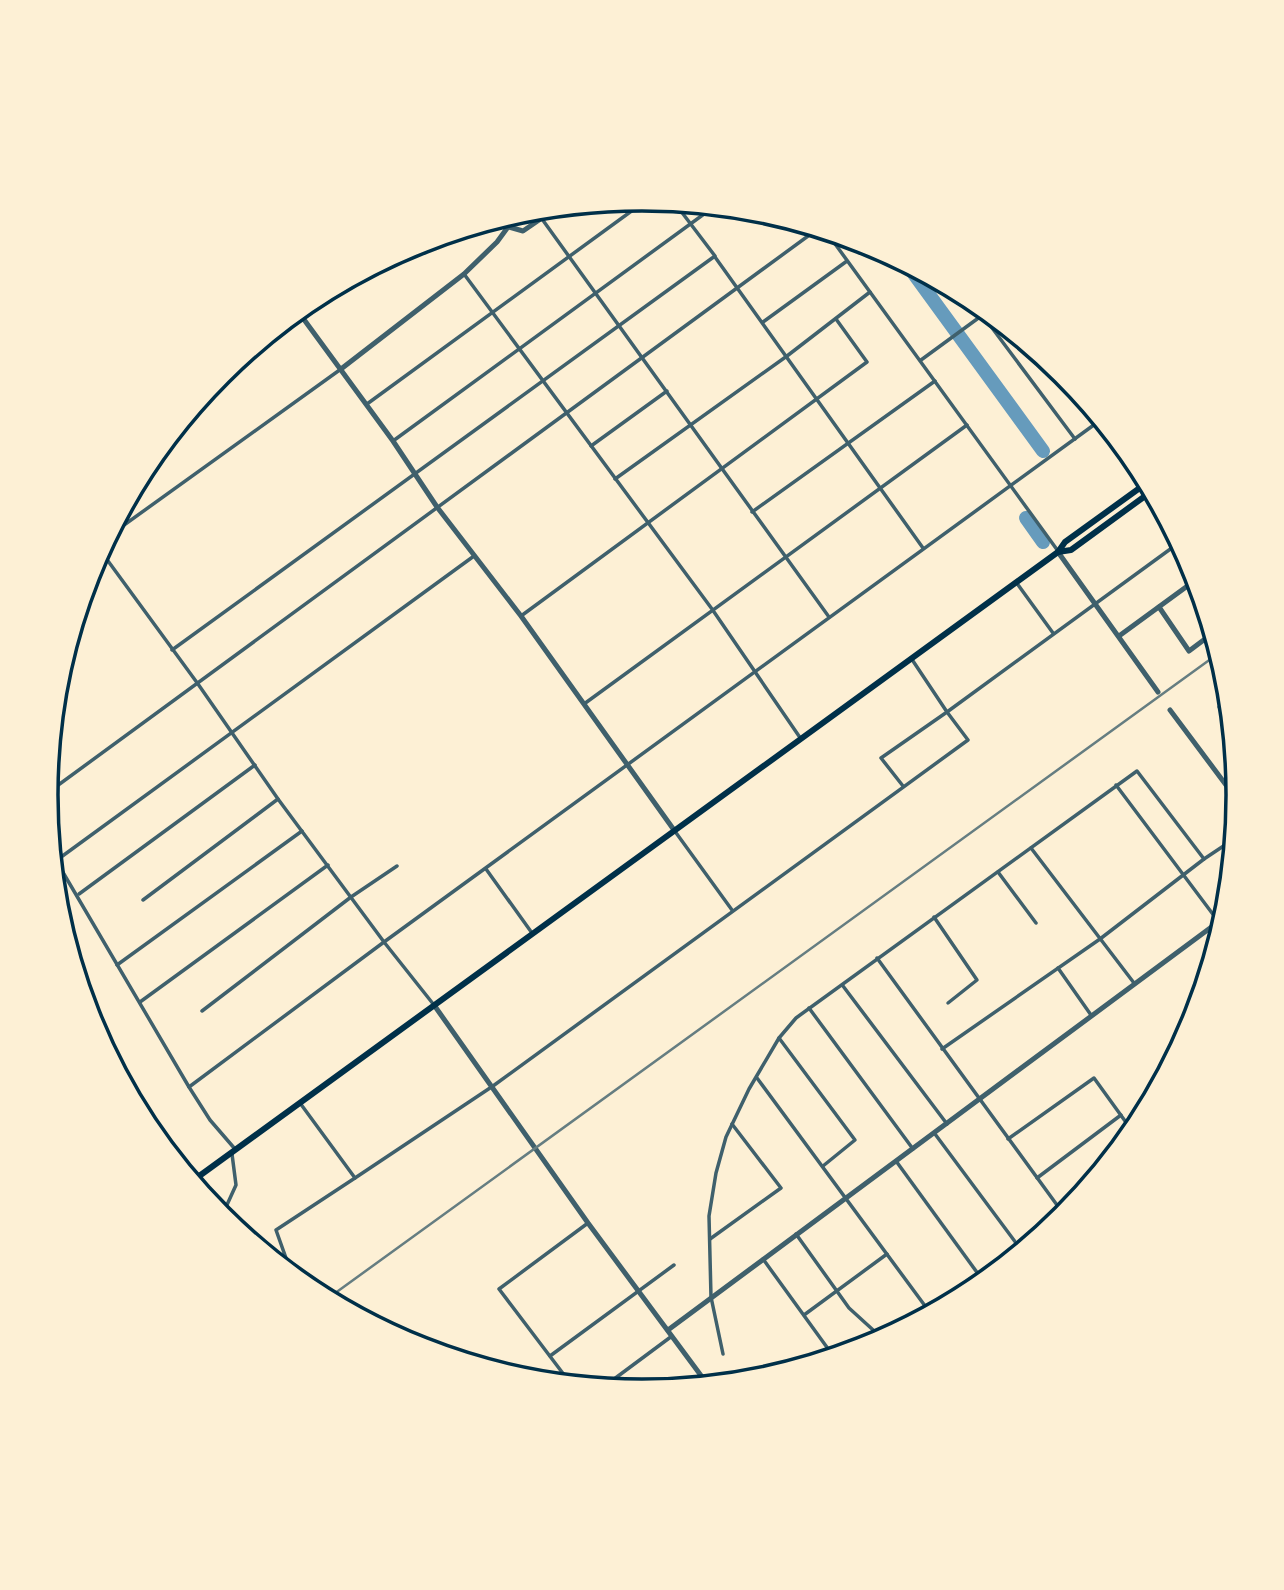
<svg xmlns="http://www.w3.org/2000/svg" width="1284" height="1590" viewBox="0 0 1284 1590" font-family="'Exo 2',sans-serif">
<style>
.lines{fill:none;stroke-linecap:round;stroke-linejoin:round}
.river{stroke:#669bbc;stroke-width:14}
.minor{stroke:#3f606c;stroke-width:3.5}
.tertiary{stroke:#3f606c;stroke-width:5}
.trunk{stroke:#003049;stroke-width:6}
.rail{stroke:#657d81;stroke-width:2.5}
.rim{fill:none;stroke:#003049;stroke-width:3.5}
</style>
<rect width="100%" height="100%" fill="#fdf0d5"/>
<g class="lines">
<g class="river">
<polyline points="906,263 1043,451"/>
<polyline points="1026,518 1043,542"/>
</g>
<g class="minor">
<polyline points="542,219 829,617"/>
<polyline points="825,230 1058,551"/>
<polyline points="715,257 923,548"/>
<polyline points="464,274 712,609 801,739"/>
<polyline points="969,297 1075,439"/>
<polyline points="763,322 847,261"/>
<polyline points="921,360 988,311"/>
<polyline points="367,404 648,199"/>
<polyline points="393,441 715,206"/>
<polyline points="591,446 667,391"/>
<polyline points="615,479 787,356 870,292"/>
<polyline points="752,512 935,381"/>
<polyline points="106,538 341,369"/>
<polyline points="100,550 198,684 278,799 384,942 434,1005"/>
<polyline points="1016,582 1053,633"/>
<polyline points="521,616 867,362 836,319"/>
<polyline points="172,650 715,256 674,202"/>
<polyline points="584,704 967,425"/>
<polyline points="1220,707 1231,723"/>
<polyline points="1116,785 1218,921"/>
<polyline points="903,786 881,758 947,712 911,658"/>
<polyline points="46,794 819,228"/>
<polyline points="674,830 732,910"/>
<polyline points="1031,848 1134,983"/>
<polyline points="51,852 189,1087 210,1120 235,1149"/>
<polyline points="57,860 474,556"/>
<polyline points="486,869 532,933"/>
<polyline points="998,872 1036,923"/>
<polyline points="79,894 255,765"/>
<polyline points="143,900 278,799"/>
<polyline points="934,917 977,980 948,1003"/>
<polyline points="877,958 1065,1216"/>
<polyline points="117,965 302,831"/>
<polyline points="1058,968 1091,1015"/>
<polyline points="843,986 947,1124"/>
<polyline points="140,1002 328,865"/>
<polyline points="809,1008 913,1149"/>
<polyline points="202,1011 351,897 397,866"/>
<polyline points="779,1038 855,1140 823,1166"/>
<polyline points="942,1049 1100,939 1204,859 1234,839"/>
<polyline points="757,1078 931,1314"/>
<polyline points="189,1087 384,942 1102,419"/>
<polyline points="300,1103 355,1178 493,1086 968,740 947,712 1180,542"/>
<polyline points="935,1134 1022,1251"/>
<polyline points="1008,1139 1094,1078 1133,1132"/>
<polyline points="896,1161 984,1282"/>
<polyline points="1037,1178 1121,1115"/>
<polyline points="221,1218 236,1185 232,1154"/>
<polyline points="796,1234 849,1308 883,1339"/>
<polyline points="710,1239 781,1188 732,1124"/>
<polyline points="763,1259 834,1357"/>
<polyline points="292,1275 276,1230 355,1178"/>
<polyline points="804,1315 887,1254"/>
<polyline points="723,1354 711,1297 709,1216 716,1173 726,1137 749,1089 779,1038 796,1018 1137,771 1204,859"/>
<polyline points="550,1356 674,1265"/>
<polyline points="571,1384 499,1289 588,1223"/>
<polyline points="694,1386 703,1379"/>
<polyline points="602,1388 672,1336"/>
</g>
<g class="tertiary">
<polyline points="509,227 523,231 558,207"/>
<polyline points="297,310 393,441 437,507 521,616 674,830"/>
<polyline points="341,369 464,274 497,242 519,212"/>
<polyline points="1058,552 1158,692"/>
<polyline points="1159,607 1189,651 1213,633"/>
<polyline points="1119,636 1197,579"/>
<polyline points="1220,707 1229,701"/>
<polyline points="1170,710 1238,801"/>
<polyline points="434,1005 588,1223 708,1385"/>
<polyline points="668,1330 1225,917"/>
</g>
<g class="trunk">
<polyline points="1058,552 1071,550 1152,491"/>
<polyline points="191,1182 1058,552 1065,542 1148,482"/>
</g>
<polyline class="rail" points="327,1299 1219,653"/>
</g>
<path d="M0 0H1284V1590H0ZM58 795a584 584 0 1 1 1168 0a584 584 0 1 1-1168 0Z" fill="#fdf0d5" fill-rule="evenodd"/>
<path class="rim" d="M58 795a584 584 0 1 1 1168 0a584 584 0 1 1-1168 0Z"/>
</svg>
